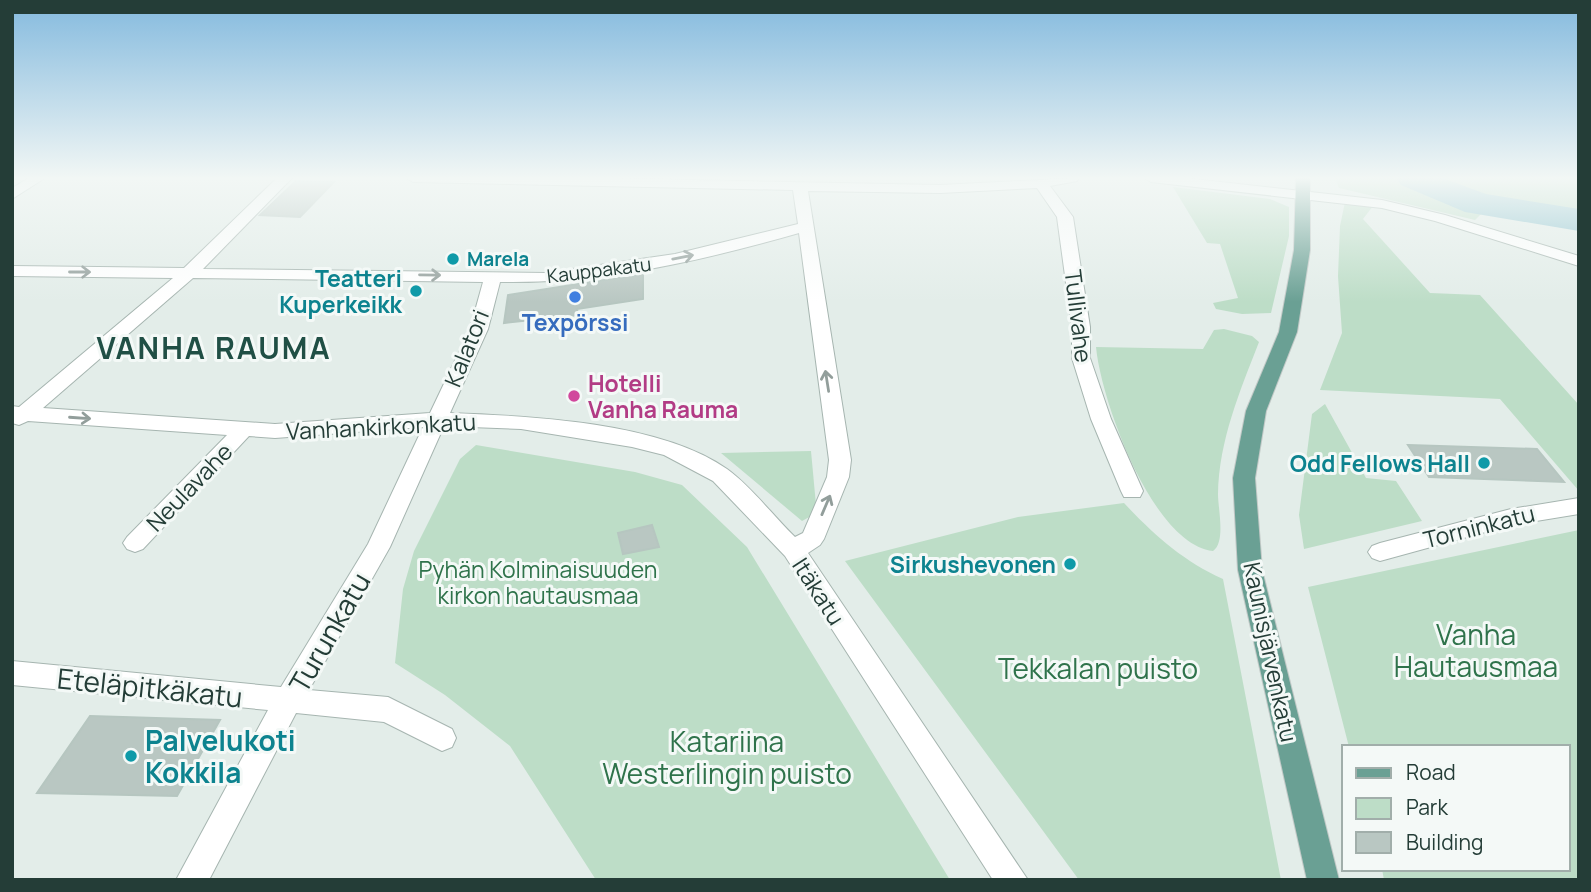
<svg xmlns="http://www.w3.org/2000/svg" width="1591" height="892" viewBox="0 0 1591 892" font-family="Manrope,sans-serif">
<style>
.green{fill:#bdddc7}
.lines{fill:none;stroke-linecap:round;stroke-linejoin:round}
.river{fill:#8ec3cf;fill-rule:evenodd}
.building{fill:#b9c7c2;stroke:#b6c6c0;stroke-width:2}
.minor-casing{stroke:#a6b5b0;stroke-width:2}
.major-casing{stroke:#c2c9c7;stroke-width:2}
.minor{fill:#fff;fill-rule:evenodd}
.major{fill:#6aa094;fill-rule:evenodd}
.oneway{stroke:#929e9b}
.culture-dot{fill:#0f9aa8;stroke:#f4f9f7;stroke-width:2.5}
.shop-dot{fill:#3f7fe0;stroke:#f4f9f7;stroke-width:2.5}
.hotel-dot{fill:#d1479c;stroke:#f4f9f7;stroke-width:2.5}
.labels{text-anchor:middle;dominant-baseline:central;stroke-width:6;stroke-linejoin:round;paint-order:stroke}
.far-culture-label{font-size:19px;font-weight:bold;fill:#0d838f;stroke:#f4f9f7;text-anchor:start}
.far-street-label{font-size:19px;fill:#243d37;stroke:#f4f9f7}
.culture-label{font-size:23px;font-weight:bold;fill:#0d838f;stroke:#f4f9f7;text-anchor:end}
.street-label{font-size:23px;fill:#243d37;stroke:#f4f9f7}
.shop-label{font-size:23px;font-weight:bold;fill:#366cbe;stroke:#f4f9f7}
.hotel-label{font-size:23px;font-weight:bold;fill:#b23c85;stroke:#f4f9f7;text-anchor:start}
.park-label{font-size:23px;fill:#2f734b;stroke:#f4f9f7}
.near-street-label{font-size:28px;fill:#243d37;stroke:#f4f9f7}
.near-park-label{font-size:28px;fill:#2f734b;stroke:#f4f9f7}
.near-culture-label{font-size:28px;font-weight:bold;fill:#0d838f;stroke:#f4f9f7;text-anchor:start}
.district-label{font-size:30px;font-weight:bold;letter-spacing:2px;fill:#204f45;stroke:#f4f9f7}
</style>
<rect width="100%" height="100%" fill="#e3ede9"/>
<g class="green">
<polygon points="1335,178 1579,178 1579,216 1547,214 1481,199 1482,213 1475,220 1339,188"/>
<polygon points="1173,187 1270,199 1289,207 1289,236 1271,313 1242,314 1216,309 1213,303 1238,298 1220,244 1207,243"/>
<polygon points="1345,202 1373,206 1363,219 1430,293 1480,295 1579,405 1579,491 1500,399 1320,390 1342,333 1338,276 1340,226"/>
<path d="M1224,329L1252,336L1259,342C1240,391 1219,440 1218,494C1218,509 1226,542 1213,551C1152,544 1101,400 1096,347L1203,349L1214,330Z"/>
<polygon points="1325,404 1366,478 1396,481 1422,521 1304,549 1299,515 1312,414"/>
<polygon points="476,445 635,472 682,485 747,547 950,880 596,880 510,746 445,695 395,663 403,589 414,551 460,459"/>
<polygon points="811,451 816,505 813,515 802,521 721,453"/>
<path d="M1124,503C1154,535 1183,561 1223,579L1281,880H1079L845,561L1018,517Z"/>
<polygon points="1579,530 1579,880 1384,880 1382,869 1568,869 1568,747 1349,747 1308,587"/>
</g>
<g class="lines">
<polygon class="river" points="1396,178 1442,178 1486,194 1579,209 1579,231 1465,212 1401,185"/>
</g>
<g class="building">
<polygon points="296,181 334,182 300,217 260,215"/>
<polygon points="643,274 643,299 577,309 578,315 504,323 508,295"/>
<polygon points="1408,445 1537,449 1564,482 1429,477"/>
<polygon points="652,525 659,547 623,554 618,533"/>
<polygon points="90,716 220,720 177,796 37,793"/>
</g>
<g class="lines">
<defs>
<g id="minor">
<polygon points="29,178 45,178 12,199 12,188"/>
<path d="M277,178H292L203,269L545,273L675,254L798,224L793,190L413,182L406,178H594L940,185L1079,178L1077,181L1050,186L1073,217L1090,327V358L1111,419L1143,491L1140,497H1124L1121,491L1091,419L1072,358V327L1057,217L1037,188L940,193L808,191L851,460L849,477L824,539L820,545L808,553L1028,880H993L785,556L713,481L664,455L632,447L521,429L444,426L390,547L309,690L388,697L452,729L456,738L452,747L442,751L384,722L296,713L209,880H176L268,710L12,685V661L281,687L368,544L423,427L275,438L249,436L143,549L135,552L127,549L123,543L127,537L227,435L28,421L19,425L12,423V406L19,407L173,278L12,276V266L184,268ZM799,233L829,460L827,477L803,533L795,537C773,516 752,487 727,469C660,422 531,416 450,413L488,329L500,282C602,284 701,261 799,233ZM193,278L483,282L470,329L430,413L275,424L43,408Z"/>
<polygon points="1144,178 1185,178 1382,200 1445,215 1579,256 1579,266 1435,221 1382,208 1151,182"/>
<polygon points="1579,498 1579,514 1511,525 1380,561 1372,558 1368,552 1372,546 1380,543 1511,509"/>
</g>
<polygon id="major" points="1296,178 1310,178 1310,250 1297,332 1266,411 1255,478 1262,570 1339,880 1307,880 1238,570 1233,478 1246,411 1279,332 1294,250"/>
</defs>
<use href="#minor" class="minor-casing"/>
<use href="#major" class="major-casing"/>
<use href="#minor" class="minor"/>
<use href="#major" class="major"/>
</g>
<defs><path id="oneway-shaft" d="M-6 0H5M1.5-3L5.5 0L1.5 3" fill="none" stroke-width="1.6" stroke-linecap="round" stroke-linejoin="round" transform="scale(1.75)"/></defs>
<g class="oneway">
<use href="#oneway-shaft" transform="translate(683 257) rotate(-11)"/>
<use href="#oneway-shaft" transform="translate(80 272)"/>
<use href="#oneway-shaft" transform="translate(430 275) rotate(1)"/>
<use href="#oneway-shaft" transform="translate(827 381) rotate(-99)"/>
<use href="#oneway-shaft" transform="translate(80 418) rotate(4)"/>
<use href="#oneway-shaft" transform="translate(826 505) rotate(-67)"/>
</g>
<linearGradient id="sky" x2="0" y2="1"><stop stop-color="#84bade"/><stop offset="0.59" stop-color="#f2f7f5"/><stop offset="1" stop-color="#f2f7f5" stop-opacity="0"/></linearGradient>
<rect width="1591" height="302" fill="url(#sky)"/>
<g class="culture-dot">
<circle cx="453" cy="259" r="7"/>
<circle cx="416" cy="291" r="7"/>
<circle cx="1484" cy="463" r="7"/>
<circle cx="1070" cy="564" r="7"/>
<circle cx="131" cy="756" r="7"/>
</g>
<circle class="shop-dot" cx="575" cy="297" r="7"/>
<circle class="hotel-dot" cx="574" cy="396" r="7"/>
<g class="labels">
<g class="far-culture-label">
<text x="467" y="259">Marela</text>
</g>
<g class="far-street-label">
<text transform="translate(599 270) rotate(-7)">Kauppakatu</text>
</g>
<g class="culture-label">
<text x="402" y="278">Teatteri<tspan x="402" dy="26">Kuperkeikk</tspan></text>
<text x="1470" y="463">Odd Fellows Hall</text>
<text x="1056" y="564">Sirkushevonen</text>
</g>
<g class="street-label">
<text transform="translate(1079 316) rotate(83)">Tullivahe</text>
<text transform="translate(466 348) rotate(-68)">Kalatori</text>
<text transform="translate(381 426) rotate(-3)">Vanhankirkonkatu</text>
<text transform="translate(189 487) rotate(-46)">Neulavahe</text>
<text transform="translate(1479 526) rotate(-14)">Torninkatu</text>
<text transform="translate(819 591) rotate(57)">Itäkatu</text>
<text transform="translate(1271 652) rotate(78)">Kaunisjärvenkatu</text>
</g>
<g class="shop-label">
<text x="575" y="322">Texpörssi</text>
</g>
<g class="hotel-label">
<text x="588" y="383">Hotelli<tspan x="588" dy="26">Vanha Rauma</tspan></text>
</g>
<g class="park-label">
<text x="538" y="569">Pyhän Kolminaisuuden<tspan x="538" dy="26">kirkon hautausmaa</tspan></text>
</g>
<g class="near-street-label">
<text transform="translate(329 632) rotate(-60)">Turunkatu</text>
<text transform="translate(150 687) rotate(6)">Eteläpitkäkatu</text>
</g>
<g class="near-park-label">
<text x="1476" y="634">Vanha<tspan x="1476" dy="32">Hautausmaa</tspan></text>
<text x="1098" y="668">Tekkalan puisto</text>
<text x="727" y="741">Katariina<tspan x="727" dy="32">Westerlingin puisto</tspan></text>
</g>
<g class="near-culture-label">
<text x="145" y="740">Palvelukoti<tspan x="145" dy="32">Kokkila</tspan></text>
</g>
<g class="district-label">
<text x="214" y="347">VANHA RAUMA</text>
</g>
</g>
<rect width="1591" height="892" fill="none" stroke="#243d37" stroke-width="28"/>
<rect x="1342" y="745" width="228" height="126" fill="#f4f9f7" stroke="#a1aeaa" stroke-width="2"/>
<rect x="1356" y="768" width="35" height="10" fill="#6aa094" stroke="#a1aeaa" stroke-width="2"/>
<text x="1406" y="780" font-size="21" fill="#243d37">Road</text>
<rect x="1356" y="798" width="35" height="21" fill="#bdddc7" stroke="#a1aeaa" stroke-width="2"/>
<text x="1406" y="815" font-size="21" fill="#243d37">Park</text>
<rect x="1356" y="832" width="35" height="21" fill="#b9c7c2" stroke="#a1aeaa" stroke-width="2"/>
<text x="1406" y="850" font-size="21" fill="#243d37">Building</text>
</svg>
